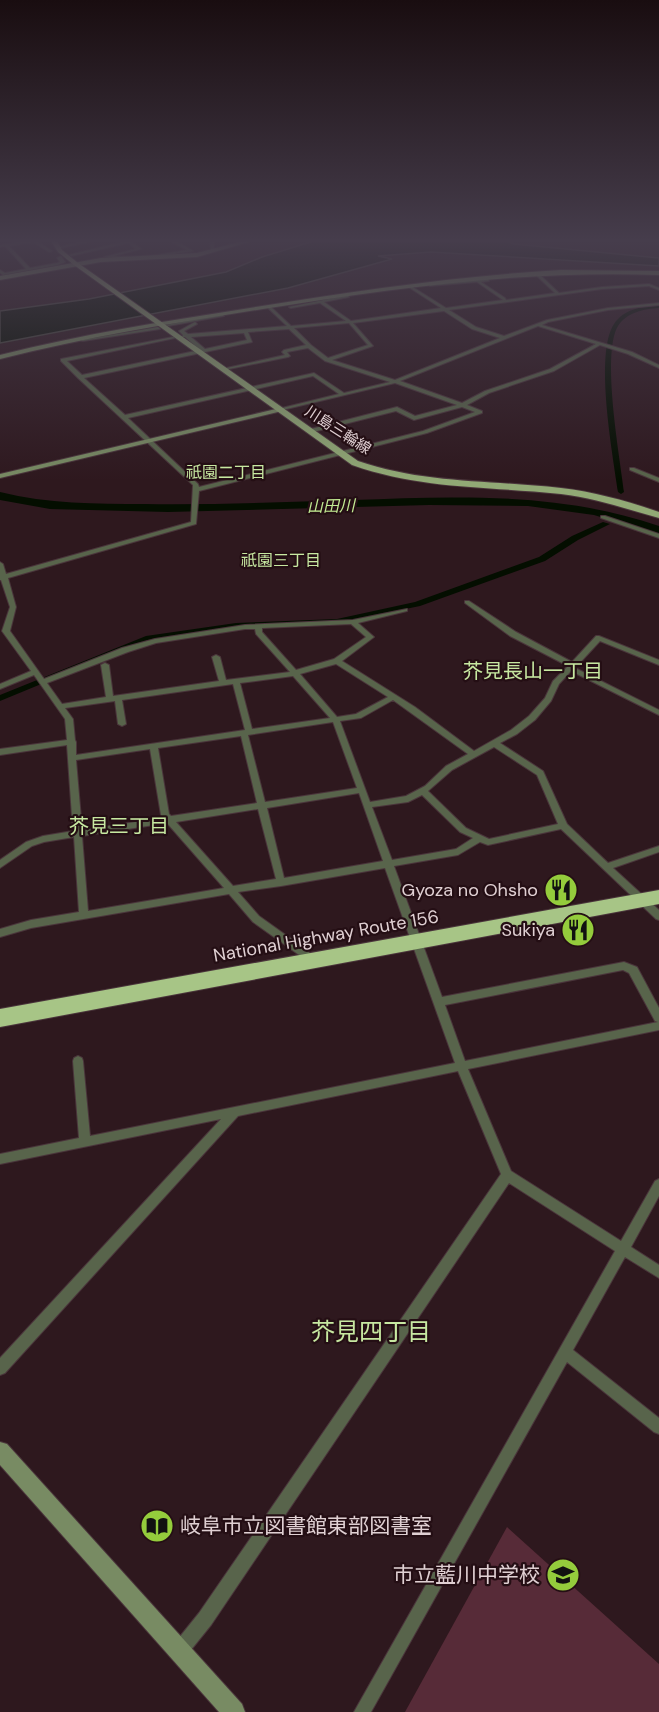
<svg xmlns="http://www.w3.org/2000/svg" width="659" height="1712" viewBox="0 0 659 1712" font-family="'DM Sans','Noto Sans JP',sans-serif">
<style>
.green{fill:#572b38}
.water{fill:#040e00;stroke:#46483f;stroke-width:1.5}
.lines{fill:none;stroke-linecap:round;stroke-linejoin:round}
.canal{fill:#040e00;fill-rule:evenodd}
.river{fill:#040e00;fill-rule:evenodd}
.street-casing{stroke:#4a353b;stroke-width:2}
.secondary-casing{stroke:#4a353b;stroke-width:2}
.primary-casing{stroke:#4a353b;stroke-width:2}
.highway-casing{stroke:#4a353b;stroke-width:2}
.street{fill:#58644b;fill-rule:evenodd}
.secondary{fill:#788b63;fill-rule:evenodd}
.primary{fill:#91a975;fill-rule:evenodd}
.highway{fill:#a7c586;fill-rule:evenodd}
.labels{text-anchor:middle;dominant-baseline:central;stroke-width:4.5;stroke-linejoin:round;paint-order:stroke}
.far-street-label{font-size:15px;fill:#e0d0d3;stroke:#240e14}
.far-neighbourhood-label{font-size:16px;fill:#c7e8a1;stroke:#240e14}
.far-water-label{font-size:16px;font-style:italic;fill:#c2eb93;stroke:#240e14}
.poi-label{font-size:18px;fill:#e0d0d3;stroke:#240e14;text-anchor:end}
.street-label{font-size:18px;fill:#e0d0d3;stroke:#240e14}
.neighbourhood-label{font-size:20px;fill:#c7e8a1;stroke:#240e14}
.near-poi-label{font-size:21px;fill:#e0d0d3;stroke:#240e14;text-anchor:start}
.near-neighbourhood-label{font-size:24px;fill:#c7e8a1;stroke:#240e14}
</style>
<rect width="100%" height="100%" fill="#2e181e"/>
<polygon class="green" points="507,1527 659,1664 659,1712 405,1712"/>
<polygon class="water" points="314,241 506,241 514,244 659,258 659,266 431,252 378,256 392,259 288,288 0,343 0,311 89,299 226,272 262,257"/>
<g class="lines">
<g class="canal">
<path d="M659,306V308C644,309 627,312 618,326C601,354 620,457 624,492L621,494L618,492C613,455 594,354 614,324C624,309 642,306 659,306Z"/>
<polygon points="603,522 610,524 578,540 545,561 420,606 337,623 236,627 148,640 0,701 0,695 146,636 236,623 337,619 415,602 539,557 572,536"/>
</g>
<path class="river" d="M0,492C48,504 96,504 144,504C214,505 284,502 353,500C457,496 560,492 659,526V535L594,515L528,506L429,505L168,512L50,509L0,500Z"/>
<defs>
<g id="street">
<polygon points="24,241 37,241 52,251 49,252 33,242 9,246 30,268 57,263 60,262 57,258 61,256 65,262 58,265 3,275 0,273 0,270 5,273 26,269 5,246 0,247 0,245"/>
<polygon points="84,241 93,241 57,249 55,248"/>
<polygon points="126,241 131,241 141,249 114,256 135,257 136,259 104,257 136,249 128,243 71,256 69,255"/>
<polygon points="170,241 176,241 193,251 140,259 138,258 187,250"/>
<polygon points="210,241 214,241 214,251 211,250"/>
<path d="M529,274H539L559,293L602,287L649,284L659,288V290L649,286L602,289L449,310L476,327L504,336L547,320L608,308L659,303V305L608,310L548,322L542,325L632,352L659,365V368L628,354L600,345L554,371L489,393L467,405L482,411V413L427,433L199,491L196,524L8,578L16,607L10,631L44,679L122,648L155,639L245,625L353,620L407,609V611L358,623L374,637L342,661L415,707L474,751L511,730L529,716L545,698L553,681L568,666L510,636L465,603V601H469L516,632L572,662L596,636H599L659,660V665L600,641L575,668L659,710V715L571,671L559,684L551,701L535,720L517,734L500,743L543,771L567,824L608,863L659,846V852L613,868L659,910V920L656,919L561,829L488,845L480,842L458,855L394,866L442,997L624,962L637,967L659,1008V1030L468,1069L511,1171L621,1241L655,1181L659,1179V1196L631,1247L659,1265V1278L625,1257L573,1350L659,1418V1434L654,1432L567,1362L371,1712H354L615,1251L509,1183L211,1625L186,1656L180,1658L174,1656L172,1650L174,1644L199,1613L501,1174L458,1071L238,1116L5,1373L0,1375V1358L221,1119L0,1164V1154L79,1138L73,1061L74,1058L78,1056L82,1058L83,1061L90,1136L455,1063L385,868L281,886L238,892L259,916L308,951L315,960L313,963C307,965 305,961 302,957L253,922L229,894L31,928L0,937V929L31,920L79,912L74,837L44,842L32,846L0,868V860L26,842L43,836L73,831L67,745L0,755V749L67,740L65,719L34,675L0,689V684L31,671L2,631L10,607L1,580H0V562L3,564L6,574L191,522L193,485L78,378L61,361V359L173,337L175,338L67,361L82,375L200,350L185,337H182L183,335L179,331L195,322L197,324L184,331L188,334L287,326L268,308L270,306L291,326L346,321L320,303L291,308L289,307L348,295L349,297L324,302L351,321L441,308L410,288L411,286L446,308L503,300L477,282L430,286L429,284L488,279L489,281L481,282L505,298L506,300L555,293L537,276H528ZM444,311L472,329L500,338L395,380L332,360L373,346L353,323ZM349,323L368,345L328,358L311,345L294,328ZM538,326L596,344L550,369L485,391L462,403L400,381ZM289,329L306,345L284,350L282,352L285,355L222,369L224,370L288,357L290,356L287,352L308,348L325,361L390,382L344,393L314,373L125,415L84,378L252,342L248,332ZM244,333L247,340L205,349L191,337ZM313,376L339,394L278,409V411L395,383L457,405L415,416L397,407L307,430L306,431L309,433L396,411L414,420L462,407L475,412L423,431L199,487L198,484L128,418ZM351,624L366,637L334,659L296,670L262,632V628ZM245,629H255L256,634L290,672L226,680L220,657L216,655L212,657L219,681L113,696L109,665L105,663L101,665L106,697L62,704L47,683L128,652L156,643ZM336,664L388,697L356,714L337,717L300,674ZM293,676L330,718L252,729L240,683ZM233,684L245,730L76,755V742L75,740L73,719L65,708L115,701L118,724L122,726L126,724L122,700ZM393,700L468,754L446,766L425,786L406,796L370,802L340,721L361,718ZM333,722L357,788L265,802L248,735ZM241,736L257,803L171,816L169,814L158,748ZM494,747L537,775L558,824L489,839L466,828L428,791L452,770ZM150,749L161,815L162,818L82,830L76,760ZM359,793L383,861L284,878L267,808ZM422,795L460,832L473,838L456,849L392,860L372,807L408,802ZM258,809L276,879L233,886L176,822ZM167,823L224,888L88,911L82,836ZM623,970L629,973L655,1021L658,1022L465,1061L445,1005Z"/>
<polygon points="222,314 224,316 168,326 166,325"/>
<polygon points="158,327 160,329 83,341 81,340"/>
<polygon points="630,468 634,468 659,478 659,482 630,470"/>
<polygon points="601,516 605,516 659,534 659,538 601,518"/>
</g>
<g id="secondary">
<polygon points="243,241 252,241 197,257 101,262 0,280 0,276 101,258 197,253"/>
<path d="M561,270L659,271V275C525,270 394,288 263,309C174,323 87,337 0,359V355C83,334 166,321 250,308C354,291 457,276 561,270Z"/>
<polygon points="280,408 282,409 282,411 0,478 0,474"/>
<polygon points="0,1442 7,1444 242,1704 245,1712 219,1712 0,1465"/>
</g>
<path id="primary" d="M51,241H57L62,250L78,263L358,461C425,484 492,480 561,488C595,492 627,501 659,512V518C626,509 595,498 561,494C487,486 424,490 352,465L74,265L58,252Z"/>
<polygon id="highway" points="659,890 659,904 0,1027 0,1009"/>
</defs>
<use href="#street" class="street-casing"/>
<use href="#secondary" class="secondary-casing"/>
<use href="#primary" class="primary-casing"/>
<use href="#highway" class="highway-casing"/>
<use href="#street" class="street"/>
<use href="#secondary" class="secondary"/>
<use href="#primary" class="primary"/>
<use href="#highway" class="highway"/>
</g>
<linearGradient id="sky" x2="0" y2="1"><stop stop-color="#190d10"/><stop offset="0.5" stop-color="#463d4c"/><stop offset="1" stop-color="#463d4c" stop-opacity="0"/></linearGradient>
<rect width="659" height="481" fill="url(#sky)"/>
<defs>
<symbol id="restaurant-disc" viewBox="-11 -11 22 22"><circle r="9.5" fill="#94cc3c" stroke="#240e14"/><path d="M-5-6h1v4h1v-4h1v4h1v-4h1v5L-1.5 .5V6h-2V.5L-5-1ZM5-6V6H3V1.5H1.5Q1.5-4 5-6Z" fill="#111"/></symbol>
<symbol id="library-disc" viewBox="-11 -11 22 22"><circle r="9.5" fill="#94cc3c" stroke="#240e14"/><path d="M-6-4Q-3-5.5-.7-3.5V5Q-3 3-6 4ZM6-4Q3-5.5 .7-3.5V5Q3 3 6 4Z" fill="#111"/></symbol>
<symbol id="school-disc" viewBox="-11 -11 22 22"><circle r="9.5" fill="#94cc3c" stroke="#240e14"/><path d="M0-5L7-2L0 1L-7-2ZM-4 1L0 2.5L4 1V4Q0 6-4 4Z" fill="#111"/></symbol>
</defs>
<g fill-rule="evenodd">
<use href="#restaurant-disc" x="542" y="871" width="38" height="38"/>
<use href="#restaurant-disc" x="559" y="911" width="38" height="38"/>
<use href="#library-disc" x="138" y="1507" width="38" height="38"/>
<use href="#school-disc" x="544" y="1556" width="38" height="38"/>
</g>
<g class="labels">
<g class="far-street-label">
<text transform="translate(338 430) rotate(33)">川島三輪線</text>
</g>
<g class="far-neighbourhood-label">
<text x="226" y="472">祇園二丁目</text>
<text x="281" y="560">祇園三丁目</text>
</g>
<g class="far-water-label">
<text transform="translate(331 506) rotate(-1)">山田川</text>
</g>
<g class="poi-label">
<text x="538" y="890">Gyoza no Ohsho</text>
<text x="555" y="930">Sukiya</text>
</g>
<g class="street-label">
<text transform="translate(326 936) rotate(-10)">National Highway Route 156</text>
</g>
<g class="neighbourhood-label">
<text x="533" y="671">芥見長山一丁目</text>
<text x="119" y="826">芥見三丁目</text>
</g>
<g class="near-poi-label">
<text x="180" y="1526">岐阜市立図書館東部図書室</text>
<text x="540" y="1575" text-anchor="end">市立藍川中学校</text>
</g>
<g class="near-neighbourhood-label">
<text x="371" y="1331">芥見四丁目</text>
</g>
</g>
</svg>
